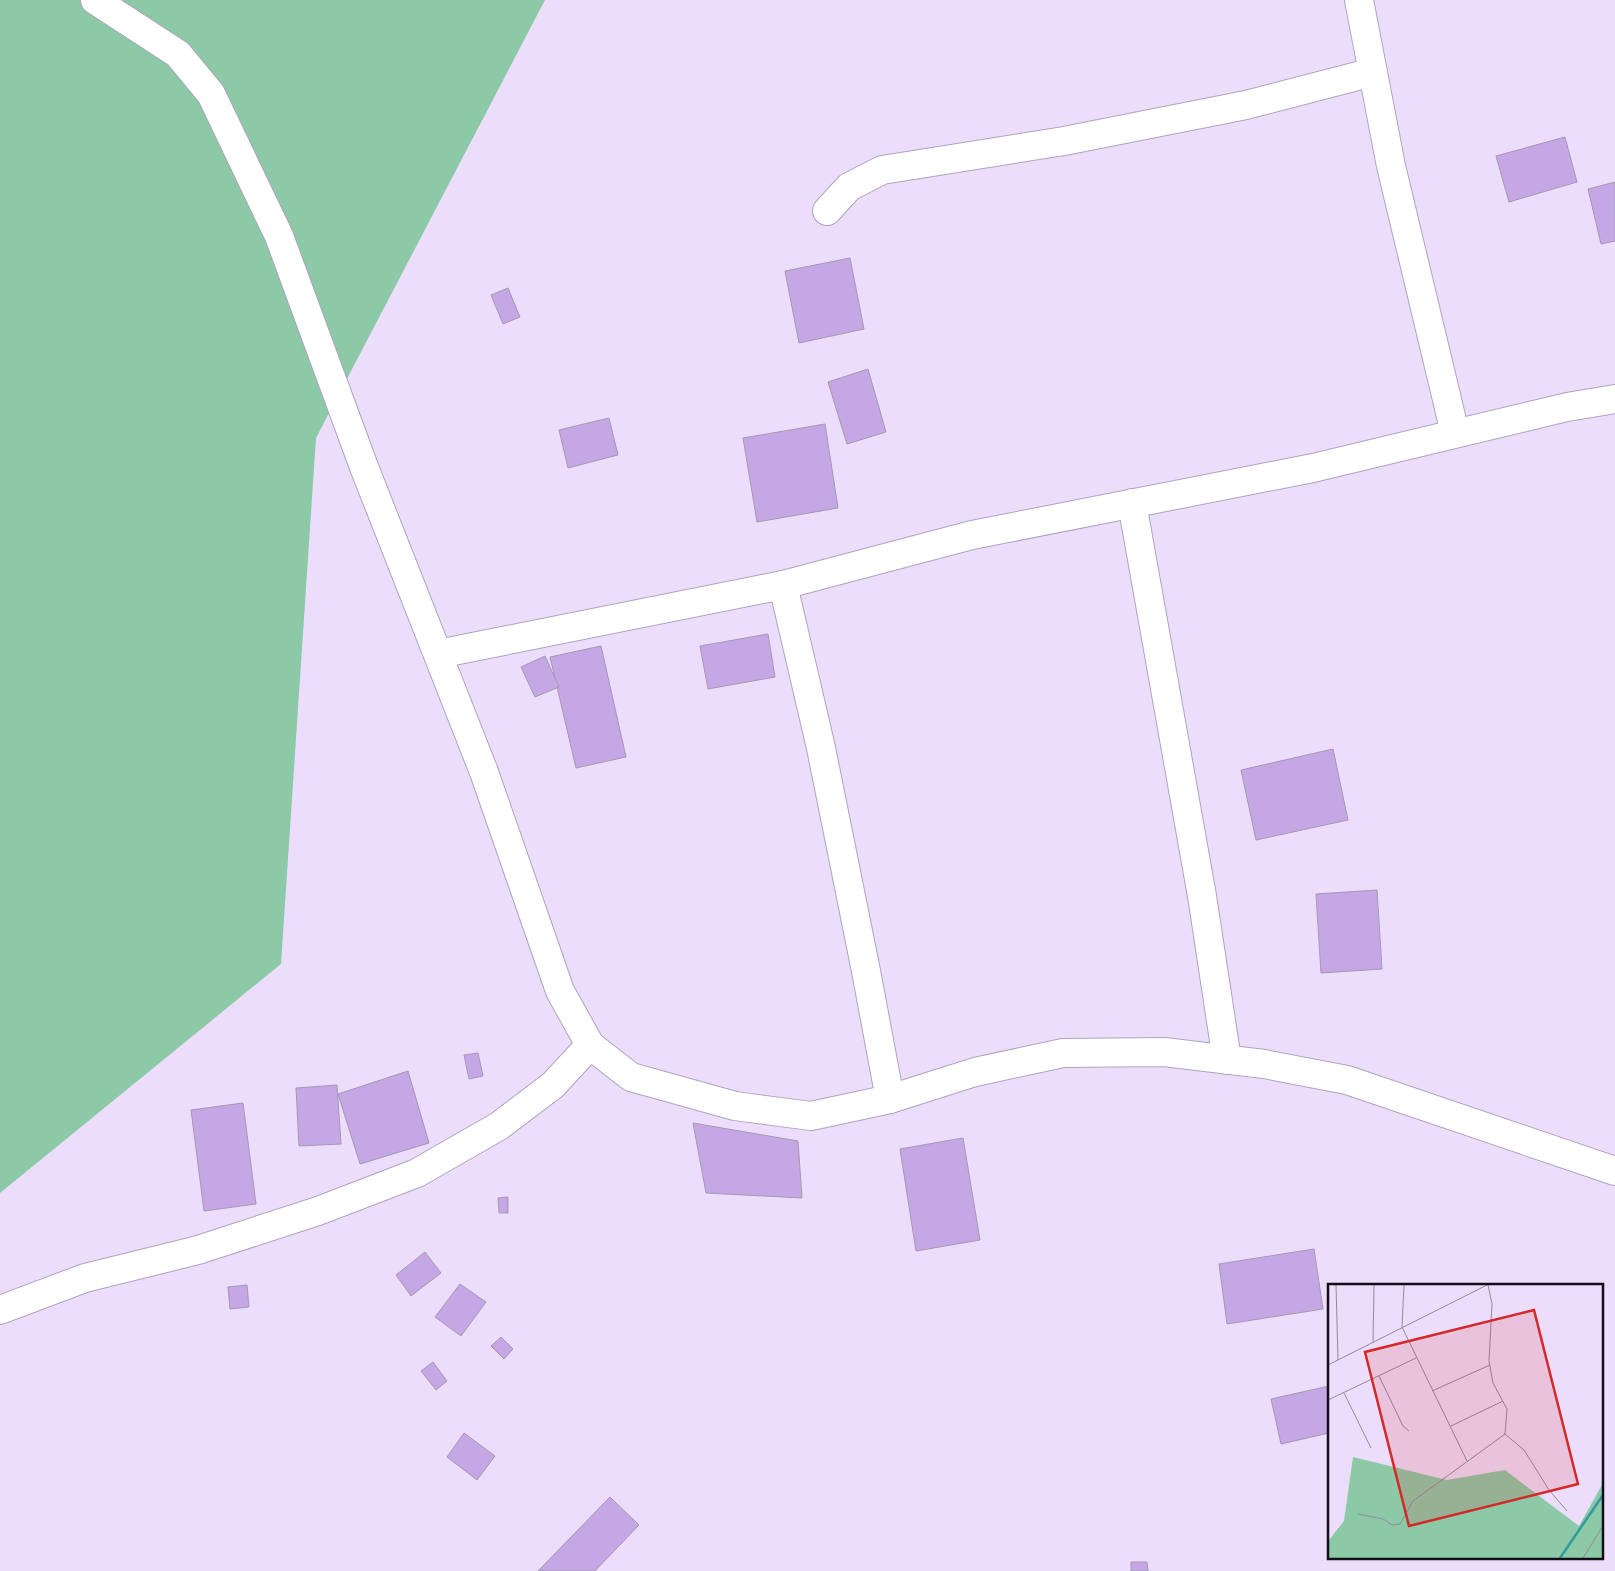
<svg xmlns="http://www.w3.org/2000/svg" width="1615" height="1571" viewBox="0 0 1615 1571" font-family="'PT Serif',serif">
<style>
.green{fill:#8bc9a7}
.building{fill:#c6a7e5;stroke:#a598b3}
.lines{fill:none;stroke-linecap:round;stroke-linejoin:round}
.minor-casing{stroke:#b1a3bf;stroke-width:30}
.minor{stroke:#fff;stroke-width:28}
.inset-river{fill:none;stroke:#309a9e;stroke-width:2.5}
.inset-road{fill:none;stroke:#958a9f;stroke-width:1}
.view{fill:#d62828;fill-opacity:0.15;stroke:#d62828;stroke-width:2.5}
.inset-edge{fill:none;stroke:#120d16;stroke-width:2.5}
</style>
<rect width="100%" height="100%" fill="#ecdefb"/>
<polygon class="green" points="0,0 545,0 316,438 281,964 0,1193"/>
<g class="building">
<polygon points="1565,137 1577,182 1509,202 1496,156"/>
<polygon points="1615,182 1615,241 1601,244 1588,189"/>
<polygon points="850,258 864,329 799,343 785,271"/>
<polygon points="508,288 520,317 503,324 491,295"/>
<polygon points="868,369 886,432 847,444 828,382"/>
<polygon points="609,418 618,455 568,468 559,430"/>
<polygon points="825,424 838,508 757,522 743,438"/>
<polygon points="768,634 775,677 708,689 700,646"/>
<polygon points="601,646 626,757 576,768 550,657"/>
<polygon points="545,656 559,687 535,697 521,667"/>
<polygon points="1333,749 1348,820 1256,840 1241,770"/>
<polygon points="1377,890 1382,969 1321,973 1316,894"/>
<polygon points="478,1053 483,1076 469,1079 464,1055"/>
<polygon points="408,1071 429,1143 360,1164 338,1094"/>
<polygon points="337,1085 341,1144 299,1146 296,1088"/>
<polygon points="243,1103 256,1204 204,1211 191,1110"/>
<polygon points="693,1123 798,1141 802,1198 706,1193"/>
<polygon points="963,1138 980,1240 916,1251 900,1149"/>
<polygon points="508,1197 508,1213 499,1213 498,1198"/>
<polygon points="1314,1249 1323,1309 1227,1324 1219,1264"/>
<polygon points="425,1252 441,1273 411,1296 396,1275"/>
<polygon points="460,1284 486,1302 461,1336 435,1317"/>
<polygon points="247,1285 249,1307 230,1309 228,1287"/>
<polygon points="501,1337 513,1349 504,1359 491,1346"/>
<polygon points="433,1362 447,1381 436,1390 421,1371"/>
<polygon points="1329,1386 1329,1433 1281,1444 1271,1399"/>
<polygon points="464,1433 495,1456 477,1480 447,1457"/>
<polygon points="610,1497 639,1525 595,1571 538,1571"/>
<polygon points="1131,1562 1147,1562 1148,1571 1131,1571"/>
</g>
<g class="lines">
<defs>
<g id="minor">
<polyline points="95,0 178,54 211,94 279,236 364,467 484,772 560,991 590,1045 631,1077 735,1106 811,1116 890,1099 975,1072 1063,1053 1164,1052 1264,1064 1347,1080 1615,1171"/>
<polyline points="1359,0 1391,166 1455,433"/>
<polyline points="827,211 849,187 882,170 1064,141 1246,105 1373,72"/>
<polyline points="1132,503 1202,896 1227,1060"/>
<polyline points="783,585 821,748 866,971 890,1099"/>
<polyline points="438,654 783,585 972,535 1313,468 1567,407 1615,399"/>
<polyline points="0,1310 85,1278 198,1250 318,1211 417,1173 499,1126 553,1085 590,1045"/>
</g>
</defs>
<use href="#minor" class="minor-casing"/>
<use href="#minor" class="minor"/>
</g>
<g transform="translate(1328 1284)">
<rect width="275" height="275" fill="#ecdefb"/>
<path d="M25,173L119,196L177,186L251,242L275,199V274H0V257L16,237Z" fill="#8bc9a7"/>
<path class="inset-river" d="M232,274L275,211"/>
<path class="inset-road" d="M8,1L10,76M76,1L74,43L139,177M45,58L46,1M0,81L159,1M51,92L75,142L81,147M104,107L162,81M16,109L43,164M0,116L88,74M123,142L175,117M177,150L196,166L221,206L239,227M30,230L55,235L64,241L72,240L85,217L177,150L179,125L165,99L161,77L164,20L160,1M255,274L275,242"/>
<path class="view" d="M206,26L250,200L81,242L37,68Z"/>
<rect width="275" height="275" class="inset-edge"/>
</g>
</svg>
